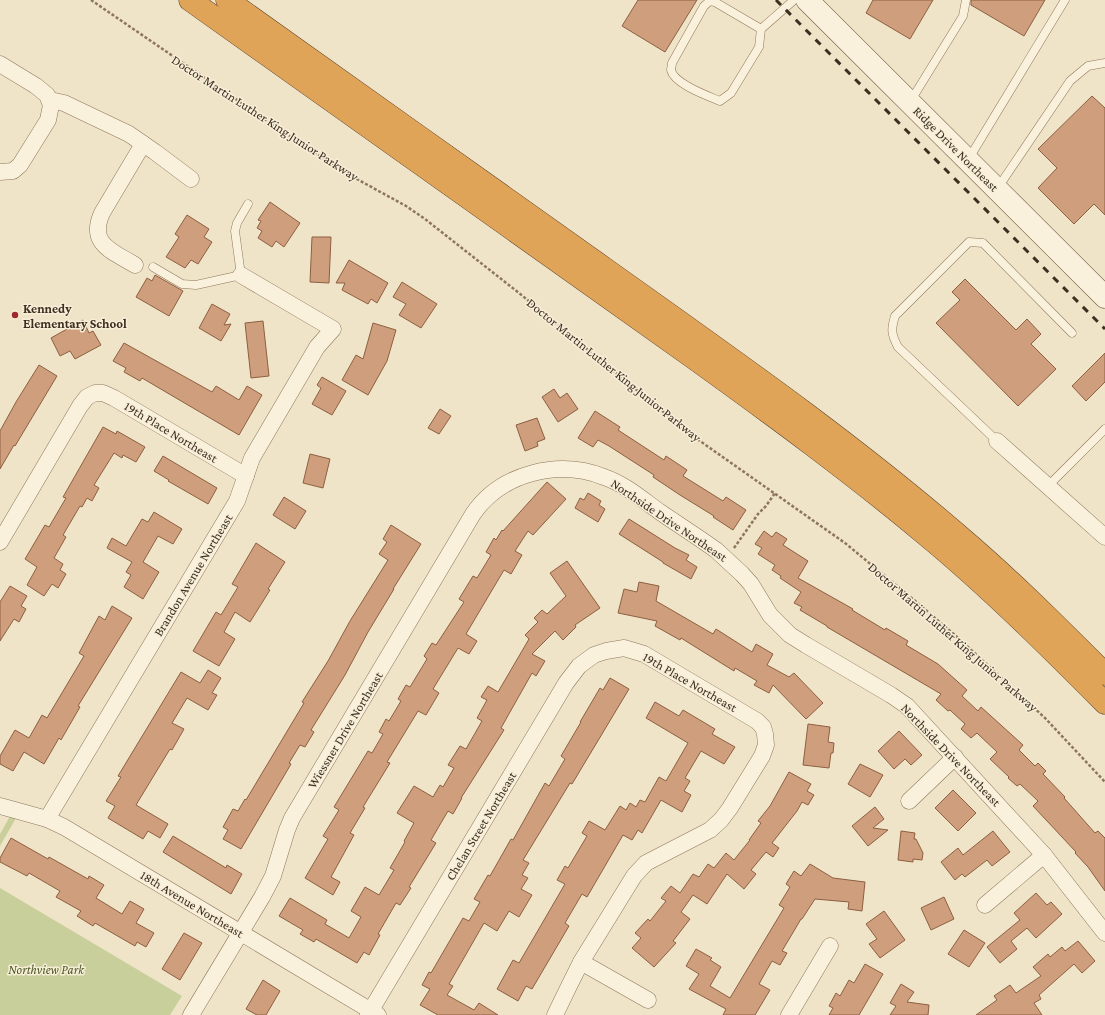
<svg xmlns="http://www.w3.org/2000/svg" width="1105" height="1015" viewBox="0 0 1105 1015" font-family="'Crimson Pro',serif">
<style>
.green{fill:#c9cf9b}
.building{fill:#cf9f7d;stroke:#8d5f41}
.lines{fill:none;stroke-linecap:round;stroke-linejoin:round}
.lane-casing{stroke:#8d765c;stroke-width:9}
.street-casing{stroke:#8d765c;stroke-width:17}
.secondary-casing{stroke:#6f573f;stroke-width:23}
.highway-casing{stroke:#5b4430;stroke-width:23}
.path{stroke:#8d765c;stroke-width:2.5;stroke-dasharray:3 2;stroke-linecap:butt}
.lane{stroke:#faf1dc;stroke-width:8}
.street{stroke:#faf1dc;stroke-width:16}
.secondary{stroke:#faf1dc;stroke-width:22}
.highway{stroke:#e0a458;stroke-width:22}
.rail{stroke:#3d2e20;stroke-width:3;stroke-dasharray:7 7;stroke-linecap:butt}
.poi-dot{fill:#9e2a2b;stroke:#f7eed8;stroke-width:1.5}
.labels{text-anchor:middle;dominant-baseline:central;stroke-width:3;stroke-linejoin:round;paint-order:stroke}
.street-label{font-size:13px;fill:#3d2e20;stroke:#f7eed8}
.poi-label{font-size:13px;font-weight:bold;fill:#3d2e20;stroke:#f7eed8;text-anchor:start}
.park-label{font-size:13px;font-style:italic;fill:#4d5a26;stroke:#f7eed8}
</style>
<rect width="100%" height="100%" fill="#f0e4c8"/>
<g class="green">
<polygon points="14,809 20,811 0,846 0,834"/>
<polygon points="0,888 182,996 170,1015 0,1015"/>
</g>
<g class="building">
<polygon points="638,0 697,0 665,52 622,26"/>
<polygon points="873,0 933,0 910,39 866,13"/>
<polygon points="971,0 1045,0 1024,36 971,5"/>
<polygon points="1092,96 1105,108 1105,215 1094,204 1074,224 1038,188 1057,168 1038,149"/>
<polygon points="270,202 300,223 284,247 276,241 272,247 258,238 262,231 257,228 261,221 258,220"/>
<polygon points="187,215 209,229 204,237 212,242 198,264 191,260 185,268 166,257 179,237 175,234"/>
<polygon points="312,237 331,237 329,283 310,282"/>
<polygon points="349,260 388,283 377,303 371,299 368,304 342,290 345,283 336,283"/>
<polygon points="155,275 183,291 169,316 136,297 147,278 152,281"/>
<polygon points="965,279 1016,330 1027,319 1041,334 1031,344 1056,369 1018,406 936,323 960,300 952,292"/>
<polygon points="402,282 437,304 421,328 399,315 406,304 393,297"/>
<polygon points="212,304 230,314 224,325 231,324 221,341 199,328"/>
<polygon points="83,320 89,333 93,331 101,345 75,359 70,351 60,356 51,338"/>
<polygon points="263,321 269,376 251,378 245,323"/>
<polygon points="373,323 396,330 387,361 368,395 342,380 356,355 363,359"/>
<polygon points="124,343 212,392 216,386 239,400 247,386 262,395 239,435 142,378 140,381 124,372 126,368 113,361"/>
<polygon points="1105,353 1105,382 1086,401 1072,386"/>
<polygon points="39,365 57,376 15,446 14,445 0,469 0,431 16,402"/>
<polygon points="322,377 346,391 332,415 312,404 321,388 317,385"/>
<polygon points="554,389 560,398 567,393 578,409 558,422 542,397"/>
<polygon points="440,409 451,416 439,434 428,428"/>
<polygon points="595,411 620,427 618,430 664,460 666,456 687,470 683,476 723,501 726,497 746,510 733,530 713,517 714,516 680,495 653,477 654,475 609,446 598,440 593,447 578,438"/>
<polygon points="537,418 545,439 537,442 538,446 525,451 516,425"/>
<polygon points="103,427 116,434 117,431 145,447 136,462 123,455 122,458 114,453 94,485 99,488 92,501 87,498 82,507 80,506 63,535 66,537 54,558 63,564 60,570 66,574 58,588 52,584 44,596 27,585 37,567 25,559 45,525 49,527 66,498 63,497"/>
<polygon points="310,454 330,459 323,488 303,483"/>
<polygon points="163,456 217,488 208,504 168,481 169,480 154,471"/>
<polygon points="547,482 566,499 533,535 528,531 515,551 522,555 511,574 504,570 466,634 477,641 469,654 458,648 433,689 439,693 426,715 418,711 387,762 390,763 363,807 365,808 350,833 354,835 331,877 340,882 333,895 305,878 328,839 323,836 339,810 334,807 368,751 372,753 383,734 379,732 386,719 389,721 401,701 398,699 406,685 410,687 427,659 424,656 432,643 436,645 464,602 459,599 473,576 477,578 491,555 486,552 494,538 496,540 502,530 503,531"/>
<polygon points="588,493 601,501 599,505 605,509 598,522 575,508 580,498 584,500"/>
<polygon points="284,497 306,511 295,529 273,515"/>
<polygon points="154,512 182,529 173,544 158,536 143,562 159,572 143,599 124,587 131,575 126,572 132,562 107,548 112,538 126,546 142,519 148,522"/>
<polygon points="629,519 675,548 689,555 686,560 697,567 691,579 663,563 663,562 619,534"/>
<polygon points="391,525 421,544 393,589 394,589 368,632 345,675 311,730 314,732 305,747 300,745 289,763 291,764 241,849 223,839 228,830 223,827 233,809 238,811 245,799 246,800 304,703 302,702 328,661 350,621 388,560 379,554 387,542 383,539"/>
<polygon points="764,531 772,537 776,532 787,539 783,545 808,561 798,578 853,609 852,610 885,630 886,628 908,641 906,645 938,664 967,690 962,696 978,711 981,707 1023,745 1019,750 1035,766 1038,763 1046,771 1043,774 1065,797 1064,798 1095,833 1098,831 1105,838 1105,891 1088,867 1075,853 1076,852 1033,806 1038,801 1020,784 1017,786 1008,778 1009,777 990,759 997,752 977,733 971,738 961,729 965,724 950,710 948,711 936,700 941,694 827,627 827,626 800,610 802,607 794,603 801,592 780,578 781,576 772,570 775,565 758,554 762,548 755,544"/>
<polygon points="256,543 285,562 268,589 270,590 250,622 235,612 224,632 235,639 219,666 193,651 216,612 221,615 238,587 232,584"/>
<polygon points="567,561 600,608 575,625 576,627 563,640 555,631 532,654 545,661 536,676 532,673 501,728 504,730 461,798 462,798 453,814 448,811 431,840 436,843 409,887 411,888 400,905 396,903 378,934 380,935 369,955 364,952 357,963 316,939 314,942 300,934 303,930 279,916 290,898 327,920 325,924 349,938 361,917 351,911 365,887 379,895 394,870 390,868 405,842 404,841 414,823 397,813 414,786 433,797 440,785 443,787 454,768 448,765 460,746 466,749 482,721 477,718 487,700 481,697 488,686 498,692 529,639 525,635 538,622 534,618 542,610 547,614 566,596 550,573"/>
<polygon points="639,582 659,586 656,601 706,630 713,634 716,629 752,652 756,644 773,654 767,665 789,677 794,673 823,703 806,719 773,685 769,693 754,685 757,681 735,668 734,671 681,638 680,640 655,626 657,621 618,613 624,589 637,592"/>
<polygon points="10,586 27,596 21,606 26,609 19,622 14,619 0,641 0,602"/>
<polygon points="112,606 132,618 78,706 80,707 61,740 59,738 44,764 24,752 13,771 0,764 0,756 15,730 29,738 42,715 47,718 84,656 79,653 99,616 105,620"/>
<polygon points="208,670 221,678 212,693 217,695 208,710 187,698 172,723 184,729 172,750 170,749 136,805 168,824 160,838 148,831 143,839 108,818 115,806 106,801 121,777 118,776 181,672 200,683"/>
<polygon points="610,678 629,689 572,784 570,783 523,860 529,863 522,875 528,878 521,889 532,895 519,917 509,911 497,931 484,923 449,984 453,986 447,995 474,1010 479,1003 498,1015 438,1015 420,1005 430,989 422,985 429,972 431,973 463,918 469,921 480,902 474,899 488,875 490,876 511,839 513,840 545,783 549,786 565,759 561,756 581,722 580,722 600,688 603,690"/>
<polygon points="655,702 679,716 683,710 715,729 712,734 735,747 724,764 701,751 685,778 690,781 684,791 691,795 682,812 661,800 642,833 638,830 632,840 623,835 587,897 582,894 565,923 569,926 532,989 526,986 518,1001 497,989 513,960 519,963 565,884 557,880 565,866 568,868 587,836 582,833 589,821 605,830 620,806 626,810 630,803 636,807 640,800 645,802 659,777 666,781 688,743 646,718"/>
<polygon points="808,724 830,727 828,742 834,743 833,753 831,753 829,768 803,765"/>
<polygon points="899,731 922,755 911,765 905,759 894,769 878,751"/>
<polygon points="860,764 883,775 870,797 848,784"/>
<polygon points="789,772 811,784 807,791 814,795 808,805 802,802 797,811 772,843 779,848 773,857 766,852 751,870 756,874 744,889 727,874 707,904 693,895 681,912 690,919 673,941 676,943 654,967 632,948 641,938 635,933 648,919 650,921 666,901 661,898 671,886 680,893 693,874 699,877 708,864 714,868 726,853 734,860 750,840 749,840 761,823 758,821 770,806"/>
<polygon points="953,790 976,813 958,831 935,808"/>
<polygon points="875,807 884,819 873,828 888,830 868,846 852,826"/>
<polygon points="901,831 915,833 914,839 916,839 923,853 922,860 913,859 913,862 898,860"/>
<polygon points="993,831 1010,852 992,866 987,860 965,877 962,874 955,880 941,862 958,848 963,855"/>
<polygon points="173,836 226,868 227,865 242,874 231,894 163,852"/>
<polygon points="11,838 48,859 49,857 88,879 89,876 104,885 96,898 122,914 130,901 144,909 136,923 154,933 146,947 137,942 135,946 95,923 93,926 77,916 81,911 56,897 60,891 29,873 27,876 0,862 0,858"/>
<polygon points="810,864 833,878 865,882 862,911 848,909 849,902 815,899 802,919 801,919 782,951 787,953 780,965 772,961 759,984 770,990 755,1015 723,1015 726,1009 689,989 699,974 686,966 696,949 712,958 710,960 721,967 710,986 730,998 784,908 779,905 790,887 786,884 794,871 801,876"/>
<polygon points="1036,893 1047,905 1051,902 1062,914 1036,938 1027,928 1011,941 1017,949 1000,963 987,947 1020,920 1014,913"/>
<polygon points="944,897 954,919 931,930 921,908"/>
<polygon points="884,911 905,940 880,958 869,944 877,939 866,924"/>
<polygon points="964,930 985,943 969,967 948,954"/>
<polygon points="184,933 202,943 180,980 162,969"/>
<polygon points="1078,941 1095,961 1082,973 1074,964 1039,995 1041,999 1034,1003 1042,1015 976,1015 997,1000 994,996 1010,985 1016,993 1041,976 1033,967 1048,954 1050,957 1062,947 1065,951"/>
<polygon points="865,964 883,974 859,1015 829,1015 833,1008 829,1006 836,993 840,996 849,980 854,983"/>
<polygon points="263,980 280,991 266,1015 257,1015 246,1009"/>
<polygon points="901,984 914,992 907,1002 929,1005 928,1015 890,1015 896,1006 890,1003"/>
</g>
<g class="lines">
<defs>
<g id="lane">
<path d="M761,29L715,2L710,1L704,6L672,63C672,66 671,68 671,70C674,84 708,96 720,101L731,93L759,47L761,29L794,0"/>
<polyline points="910,102 963,16 966,0"/>
<polyline points="968,160 1065,0"/>
<polyline points="997,189 1070,81 1088,66 1105,63"/>
<polyline points="153,267 182,284 196,285 241,275 235,231 237,223 248,204"/>
<path d="M997,441L898,347C891,334 891,329 895,316L969,242L983,243L1072,333"/>
<polyline points="1048,486 1105,429"/>
</g>
<g id="street">
<polyline points="0,64 36,86 47,95 51,105 48,120 20,165 13,171 0,172"/>
<polyline points="50,100 64,103 129,134 155,152 191,179"/>
<path d="M135,265C112,251 88,244 102,213L143,144"/>
<polyline points="997,441 1105,537"/>
<polyline points="0,542 80,406 87,397 95,393 103,393 114,398 246,476"/>
<polyline points="909,801 955,757"/>
<polyline points="0,806 47,819 64,827 378,1015"/>
<polyline points="47,819 237,501 252,458 317,347 333,329 241,275"/>
<polyline points="985,905 1044,855"/>
<polyline points="581,962 648,1000"/>
<path d="M191,1015L262,897L273,876L287,830L292,818L473,514C501,473 558,459 604,477C625,484 643,500 660,512C679,525 698,537 716,550L742,574L751,584L770,615L790,635L806,645L891,695L907,706L1044,855L1105,933"/>
<polyline points="368,1015 566,683 579,666 594,655 606,651 624,648 644,654 757,721 763,727 765,734 766,745 762,756 730,808 721,820 710,830 646,863 634,876 581,962 570,984 555,1015"/>
<polyline points="789,1015 830,946"/>
</g>
<polyline id="secondary" points="807,0 1105,297"/>
<g id="highway">
<path d="M190,0L695,359C774,416 852,473 926,535C989,587 1047,645 1105,703"/>
<path d="M227,0C353,89 478,179 604,268C726,355 850,441 964,540C1013,582 1059,628 1105,674"/>
</g>
</defs>
<use href="#lane" class="lane-casing"/>
<use href="#street" class="street-casing"/>
<use href="#secondary" class="secondary-casing"/>
<use href="#highway" class="highway-casing"/>
<g class="path">
<polyline points="91,0 310,150 355,178 406,206 425,219 519,293 690,434 845,543 914,600 956,636 1045,718 1105,782"/>
<polyline points="734,548 758,514 766,506 775,493"/>
</g>
<use href="#lane" class="lane"/>
<use href="#street" class="street"/>
<use href="#secondary" class="secondary"/>
<use href="#highway" class="highway"/>
<polyline class="rail" points="776,0 1105,329"/>
</g>
<circle class="poi-dot" cx="15" cy="315" r="4"/>
<g class="labels">
<g class="street-label">
<text transform="translate(265 118) rotate(33)">Doctor Martin Luther King Junior Parkway</text>
<text transform="translate(956 149) rotate(45)">Ridge Drive Northeast</text>
<text transform="translate(614 370) rotate(39)">Doctor Martin Luther King Junior Parkway</text>
<text transform="translate(171 432) rotate(31)">19th Place Northeast</text>
<text transform="translate(669 520) rotate(34)">Northside Drive Northeast</text>
<text transform="translate(193 575) rotate(-59)">Brandon Avenue Northeast</text>
<text transform="translate(953 637) rotate(41)">Doctor Martin Luther King Junior Parkway</text>
<text transform="translate(690 682) rotate(30)">19th Place Northeast</text>
<text transform="translate(345 730) rotate(-59)">Wiessner Drive Northeast</text>
<text transform="translate(951 755) rotate(46)">Northside Drive Northeast</text>
<text transform="translate(481 826) rotate(-59)">Chelan Street Northeast</text>
<text transform="translate(192 904) rotate(31)">18th Avenue Northeast</text>
</g>
<g class="poi-label">
<text x="23" y="308">Kennedy<tspan x="23" dy="15">Elementary School</tspan></text>
</g>
<g class="park-label">
<text x="46" y="969">Northview Park</text>
</g>
</g>
</svg>
